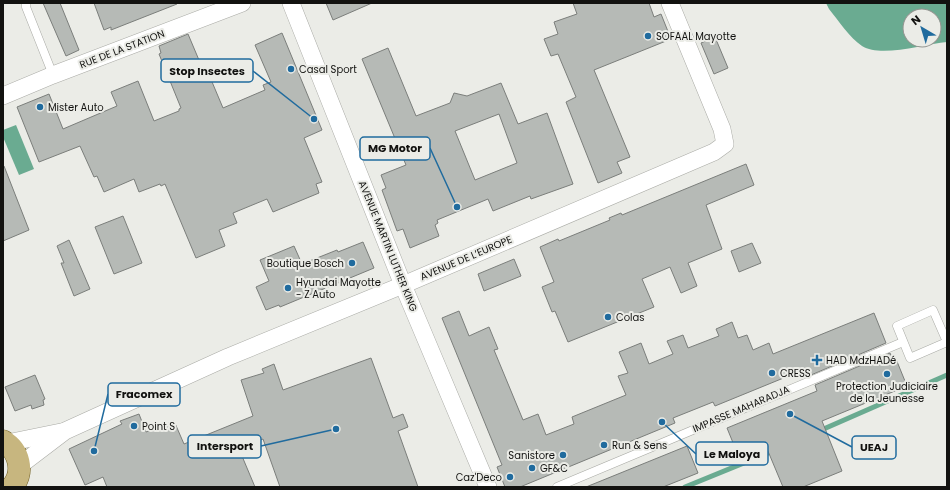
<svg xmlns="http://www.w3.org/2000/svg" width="950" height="490" viewBox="0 0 950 490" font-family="Poppins,sans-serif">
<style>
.water{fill:#6aab91;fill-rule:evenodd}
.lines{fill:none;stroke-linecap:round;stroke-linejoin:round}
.stream{stroke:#6aab91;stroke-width:5}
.building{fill:#b6bab6;stroke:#7b7e7b;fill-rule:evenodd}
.service-casing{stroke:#aaaba6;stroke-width:9}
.minor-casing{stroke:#aaaba6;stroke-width:18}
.primary-casing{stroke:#6f5d20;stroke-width:23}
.service{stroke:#fff;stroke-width:8}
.minor{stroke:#fff;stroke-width:17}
.primary{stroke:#c7b67f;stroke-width:22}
.poi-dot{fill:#206b9e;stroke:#ebece7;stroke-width:1.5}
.labels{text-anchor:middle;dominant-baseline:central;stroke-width:4;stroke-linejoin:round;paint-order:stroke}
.poi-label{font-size:10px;fill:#121210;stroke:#ebece7;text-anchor:start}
.street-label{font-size:10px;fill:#121210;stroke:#ebece7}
.leader{fill:none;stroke:#206b9e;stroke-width:1.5}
.callout-dot{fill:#206b9e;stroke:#ebece7;stroke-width:1.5}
.callout{fill:#ebece7;stroke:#206b9e;stroke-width:1.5}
.callout-label{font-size:11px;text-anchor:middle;font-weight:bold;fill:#121210}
</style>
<rect width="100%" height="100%" fill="#ebece7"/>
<g class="water">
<path d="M826,3H947V42C924,44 881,58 862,46C850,38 838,20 829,9ZM910,16H934V40H910Z"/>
<polygon points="16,125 34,169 19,175 3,137 3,130"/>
</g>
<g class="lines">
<g class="stream">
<polyline points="819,431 947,375"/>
<polyline points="685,487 773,451"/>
</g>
</g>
<g class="building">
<polygon points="43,3 60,3 79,50 66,56"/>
<polygon points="94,3 177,3 177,4 111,30 111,27 104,30"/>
<polygon points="326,3 372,3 333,20"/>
<polygon points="573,3 649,3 654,17 661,14 671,39 594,70 630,157 617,162 622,173 598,183 566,102 576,97 558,54 551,56 544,39 558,34 554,22 577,14"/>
<polygon points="282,33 322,130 304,138 322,182 316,184 319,193 273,212 267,199 233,213 237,223 219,230 225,246 196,258 165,184 161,186 160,184 139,192 134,179 104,192 97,176 94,177 80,146 39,162 17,107 49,94 63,129 117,106 111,92 138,81 154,121 179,111 179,109 181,108 159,54 161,53 159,46 188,34 204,72 207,70 223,108 265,90 263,85 271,82 255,45"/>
<polygon points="715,37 728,68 714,74 701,43"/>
<path d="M388,48L416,116L450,103L454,93L467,96L501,83L518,124L547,113L573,184L531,199L530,196L493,211L488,199L437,220L438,223L435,225L439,236L410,248L403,229L397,231L382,190L386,188L381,175L406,165L362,59ZM499,114L517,163L475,180L455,131Z"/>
<polygon points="746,164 754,185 706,205 722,249 688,263 697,286 681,293 670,267 642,279 654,307 568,342 555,311 552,312 542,287 554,282 540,247 558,239 559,241 610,220 609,218 621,213 622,215"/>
<polygon points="4,166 29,230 3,241 3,167"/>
<polygon points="123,216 142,263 114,274 95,227"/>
<polygon points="69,240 90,289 74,296 61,263 64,263 57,246"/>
<polygon points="363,242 374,268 280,307 279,305 266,310 256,287 269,281 260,260 294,246 302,264 337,250 338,252"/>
<polygon points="752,243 761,263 739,272 731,251"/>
<polygon points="514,259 521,276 484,291 478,274"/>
<polygon points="459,311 469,336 489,327 498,349 494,350 523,420 538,414 546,435 574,424 572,417 626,395 618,376 628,373 619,352 641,343 649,364 673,354 667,341 683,335 688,348 719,336 716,329 732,322 738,338 747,335 753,350 769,343 773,354 874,313 886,343 811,375 808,368 715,406 713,402 673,418 675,423 520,487 505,487 497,467 502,465 442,318"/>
<polygon points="890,353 893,360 896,359 907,386 822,421 842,471 803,487 783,487 765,444 738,455 727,428 817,391 815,385"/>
<polygon points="371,358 393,418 403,414 408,427 398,431 418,487 280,487 263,439 239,449 255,487 107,487 103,477 85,485 69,449 122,424 120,421 139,414 146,432 174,421 184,444 253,416 241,380 264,373 262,369 274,364 283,390"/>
<polygon points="35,375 45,399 43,400 44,405 32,409 31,405 15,411 5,387"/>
<polygon points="687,446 698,473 663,487 586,487"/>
</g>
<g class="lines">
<defs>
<g id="service">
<polyline points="26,3 26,7 53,75"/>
<polygon points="933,310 947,342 910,358 897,326"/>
<polyline points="557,487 903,342"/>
</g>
<g id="minor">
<polyline points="291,3 403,285 488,487"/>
<polyline points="3,96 53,75 242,3"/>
<polyline points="7,443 61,432"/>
<polyline points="19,466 65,431 228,357 403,285 714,152 725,144 722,129 670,3"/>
</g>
<path id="primary" d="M3,441C19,450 25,472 12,487"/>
</defs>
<use href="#service" class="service-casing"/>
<use href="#minor" class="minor-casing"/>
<use href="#primary" class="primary-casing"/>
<use href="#service" class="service"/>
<use href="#minor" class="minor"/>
<use href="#primary" class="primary"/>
</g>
<g class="poi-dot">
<circle cx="648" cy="36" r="4"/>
<circle cx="291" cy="69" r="4"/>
<circle cx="40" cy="107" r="4"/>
<circle cx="352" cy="263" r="4"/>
<circle cx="288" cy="288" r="4"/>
<circle cx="608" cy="317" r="4"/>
<path d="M815 354h4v4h4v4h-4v4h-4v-4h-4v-4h4z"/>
<circle cx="772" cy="373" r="4"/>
<circle cx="887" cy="374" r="4"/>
<circle cx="134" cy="426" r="4"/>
<circle cx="604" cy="445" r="4"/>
<circle cx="563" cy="455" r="4"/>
<circle cx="532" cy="468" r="4"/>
<circle cx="510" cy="477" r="4"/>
</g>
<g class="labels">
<g class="poi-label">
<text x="656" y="36">SOFAAL Mayotte</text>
<text x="299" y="69">Casal Sport</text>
<text x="48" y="107">Mister Auto</text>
<text x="344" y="263" text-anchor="end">Boutique Bosch</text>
<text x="296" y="282">Hyundai Mayotte<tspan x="296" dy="12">- Z Auto</tspan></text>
<text x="616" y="317">Colas</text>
<text x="826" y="360">HAD MdzHADé</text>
<text x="780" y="373">CRESS</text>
<text x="887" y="386" text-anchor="middle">Protection Judiciaire<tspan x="887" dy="12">de la Jeunesse</tspan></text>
<text x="142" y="426">Point S</text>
<text x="612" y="445">Run &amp; Sens</text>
<text x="555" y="455" text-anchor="end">Sanistore</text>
<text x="540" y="468">GF&amp;C</text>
<text x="502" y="477" text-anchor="end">Caz'Deco</text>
</g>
<g class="street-label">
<text transform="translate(122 49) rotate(-21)">RUE DE LA STATION</text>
<text transform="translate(388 246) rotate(68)">AVENUE MARTIN LUTHER KING</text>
<text transform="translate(466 258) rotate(-23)">AVENUE DE L’EUROPE</text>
<text transform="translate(741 409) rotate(-23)">IMPASSE MAHARADJA</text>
</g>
</g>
<path class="leader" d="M314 119L253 71M457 207L430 148M94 451L108 394M336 429L261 446M790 414L852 447M662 422L696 454"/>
<g class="callout-dot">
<circle cx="314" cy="119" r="4"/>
<circle cx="457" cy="207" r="4"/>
<circle cx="94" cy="451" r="4"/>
<circle cx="336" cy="429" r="4"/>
<circle cx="790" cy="414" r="4"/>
<circle cx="662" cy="422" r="4"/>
</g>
<g class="callout">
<rect x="161" y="59" width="92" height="23" rx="4"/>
<rect x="360" y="137" width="70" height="23" rx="4"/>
<rect x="108" y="383" width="72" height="23" rx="4"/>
<rect x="188" y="435" width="73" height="23" rx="4"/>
<rect x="852" y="436" width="44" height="23" rx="4"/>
<rect x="696" y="442" width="72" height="23" rx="4"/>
</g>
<g class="callout-label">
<text x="207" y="75">Stop Insectes</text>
<text x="395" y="152">MG Motor</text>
<text x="144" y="398">Fracomex</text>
<text x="225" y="450">Intersport</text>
<text x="874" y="451">UEAJ</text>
<text x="732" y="458">Le Maloya</text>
</g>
<rect width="950" height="490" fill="none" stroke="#121210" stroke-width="8"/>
<g transform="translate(922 28) rotate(322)"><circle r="19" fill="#ebece7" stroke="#949591"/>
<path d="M0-3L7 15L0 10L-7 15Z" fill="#206b9e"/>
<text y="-6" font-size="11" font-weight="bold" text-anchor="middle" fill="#121210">N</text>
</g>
</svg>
